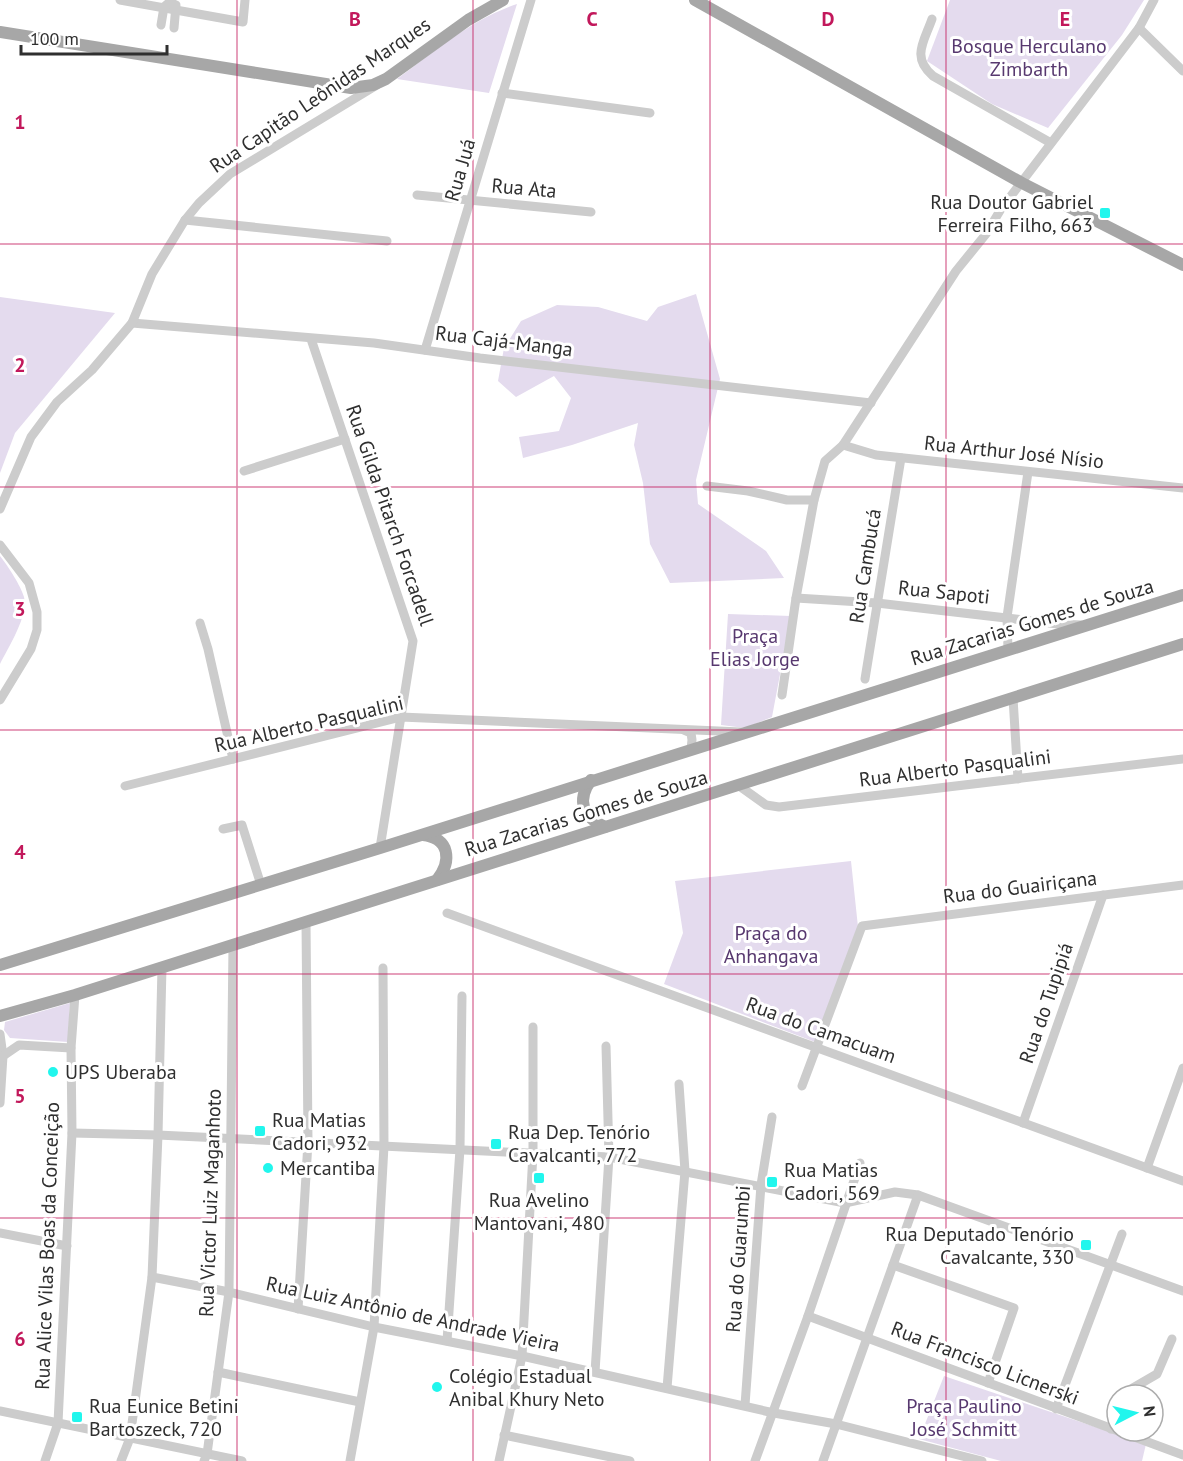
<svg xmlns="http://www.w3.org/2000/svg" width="1183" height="1461" viewBox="0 0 1183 1461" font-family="'PT Sans',sans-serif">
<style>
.green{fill:#e4dbee}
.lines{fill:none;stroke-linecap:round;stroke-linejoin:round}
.minor{stroke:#ccc;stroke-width:9}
.major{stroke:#a7a7a7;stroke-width:12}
.grid{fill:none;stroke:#c2185b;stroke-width:1.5;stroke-opacity:0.55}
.poi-dot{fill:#21f6ed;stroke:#fff;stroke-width:2}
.labels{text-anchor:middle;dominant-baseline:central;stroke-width:6;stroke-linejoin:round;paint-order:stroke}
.park-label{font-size:20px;fill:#57386f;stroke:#fff}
.street-label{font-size:20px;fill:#2f2f2f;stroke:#fff}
.poi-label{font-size:20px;fill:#2f2f2f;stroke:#fff;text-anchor:start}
.grid-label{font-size:20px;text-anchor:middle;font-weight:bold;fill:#c2185b;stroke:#fff;stroke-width:6;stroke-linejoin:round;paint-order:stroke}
</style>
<rect width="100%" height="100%" fill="#fff"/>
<g class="green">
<polygon points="950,0 1144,0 1122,35 1048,128 992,104 927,61"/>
<path d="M517,4L489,93L397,79C435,51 472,19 517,4Z"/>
<polygon points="696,294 720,379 696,480 698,504 766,551 784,578 670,583 650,544 643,483 634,445 638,423 572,445 523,458 519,437 559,431 571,398 554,376 516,397 498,381 504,348 521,321 557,305 598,307 647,321 658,307"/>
<polygon points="0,297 115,313 15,433 0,473"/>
<path d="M0,556C8,566 21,586 24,597C29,615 8,648 0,664Z"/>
<polygon points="728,614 791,616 772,717 745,728 721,725"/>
<polygon points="851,861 858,927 815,1042 664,984 683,933 675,881"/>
<polygon points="70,1003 68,1042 10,1038 4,1030 5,1022"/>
<polygon points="944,1376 1146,1444 1142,1461 1001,1461 919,1439"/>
</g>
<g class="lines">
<g class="minor">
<polyline points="120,0 243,22 245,0"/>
<path d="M932,19C924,42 911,57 933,76L1051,143"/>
<polyline points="161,25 164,7 172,0"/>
<polyline points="174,28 176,5"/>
<polyline points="1139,28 1183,71"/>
<polyline points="502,93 650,113"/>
<polyline points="417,195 591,212"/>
<polyline points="185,220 387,241"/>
<polyline points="132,323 374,343 480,358 871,403"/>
<polyline points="311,339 413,641 380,848"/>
<polyline points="425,350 531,0"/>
<polyline points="843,445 876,455 1183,488"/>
<polyline points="244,471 345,439"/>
<polyline points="707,486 748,491 787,500 814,500"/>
<polyline points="0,509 31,437 57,402 92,370 132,323 152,274 185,220 199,203 230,174 377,85"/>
<polyline points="0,545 29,583 37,612 37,630 31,649 0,700"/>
<polyline points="796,598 877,603 1058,624 1081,625"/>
<polyline points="200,623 208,649 233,759"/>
<polyline points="1008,650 1007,617 1028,472"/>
<polyline points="865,679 901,458"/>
<polyline points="782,695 796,598 814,500 825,461 843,445 956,271 986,234 1001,209 1139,28 1154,0"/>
<polyline points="1013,698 1018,779"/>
<polyline points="684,730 691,733 692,740 691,749"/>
<polyline points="738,785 766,805 779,807 1183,759"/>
<polyline points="125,786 401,717 741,732"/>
<polyline points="223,829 242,825 261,885"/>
<polyline points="447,913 1183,1181"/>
<polyline points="0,1034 3,1056 0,1103"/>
<polyline points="0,1058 19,1045 71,1048"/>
<polyline points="802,1086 862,926 1183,885"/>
<polyline points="1023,1123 1103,895"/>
<polyline points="72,1133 158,1135 609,1157 845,1203 895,1192 918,1195 1183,1291"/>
<polyline points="1147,1168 1183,1068"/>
<polyline points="0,1233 67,1246"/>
<polyline points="893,1265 1014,1308 988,1383"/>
<polyline points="152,1277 229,1292 374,1327 522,1356 774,1413 836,1424 982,1461"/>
<polyline points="298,1309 308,1142 306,922"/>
<polyline points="808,1316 1183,1455"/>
<polyline points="447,1341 460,1149 462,996"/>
<polyline points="218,1372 360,1402"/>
<polyline points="595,1372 609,1157 606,1046"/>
<polyline points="667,1388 685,1171 679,1084"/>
<polyline points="1125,1395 1126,1392 1157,1374 1172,1339"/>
<polyline points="745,1405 761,1185 772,1117"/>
<polyline points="1056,1409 1122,1234"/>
<polyline points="0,1411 242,1461"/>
<polyline points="1111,1429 1117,1415"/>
<polyline points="504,1435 630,1461"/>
<polyline points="45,1461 58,1423 72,1133 71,1048 75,995"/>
<polyline points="121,1461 130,1438 152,1277 158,1135 162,967"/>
<polyline points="204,1461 207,1454 229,1292 233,945"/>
<polyline points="350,1461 374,1327 384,1146 383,968"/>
<polyline points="499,1461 522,1356 533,1153 533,1027"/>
<polyline points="755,1461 808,1316 860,1163"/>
<polyline points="823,1461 918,1195"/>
</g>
<g class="major">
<polyline points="695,0 1022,183 1183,265"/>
<polyline points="0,32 351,88 373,85 386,79 468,20 503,0"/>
<path d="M591,780C576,801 583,817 605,827"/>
<path d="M423,835C450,838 452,861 437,880"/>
<polyline points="0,965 380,848 1183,595"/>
<polyline points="0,1016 75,995 1183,644"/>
</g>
</g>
<path class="grid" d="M237,0V1461M473,0V1461M710,0V1461M946,0V1461M0,244H1183M0,487H1183M0,730H1183M0,974H1183M0,1218H1183"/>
<g class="poi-dot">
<rect x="1099" y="207" width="12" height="12" rx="3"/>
<circle cx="53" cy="1072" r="6"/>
<rect x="254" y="1125" width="12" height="12" rx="3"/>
<rect x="490" y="1138" width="12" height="12" rx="3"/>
<circle cx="268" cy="1168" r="6"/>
<rect x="533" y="1172" width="12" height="12" rx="3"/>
<rect x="766" y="1176" width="12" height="12" rx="3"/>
<rect x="1080" y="1239" width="12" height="12" rx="3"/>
<circle cx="437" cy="1387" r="6"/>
<rect x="71" y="1411" width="12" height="12" rx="3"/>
</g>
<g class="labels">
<g class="park-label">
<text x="1029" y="46">Bosque Herculano<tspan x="1029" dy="23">Zimbarth</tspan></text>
<text x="755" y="636">Praça<tspan x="755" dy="23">Elias Jorge</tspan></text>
<text x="771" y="933">Praça do<tspan x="771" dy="23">Anhangava</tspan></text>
<text x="964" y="1406">Praça Paulino<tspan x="964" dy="23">José Schmitt</tspan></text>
</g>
<g class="street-label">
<text transform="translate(320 95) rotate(-34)">Rua Capitão Leônidas Marques</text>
<text transform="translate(460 170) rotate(-74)">Rua Juá</text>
<text transform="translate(524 188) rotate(5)">Rua Ata</text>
<text transform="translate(504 341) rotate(7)">Rua Cajá-Manga</text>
<text transform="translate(1014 452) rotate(6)">Rua Arthur José Nísio</text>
<text transform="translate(390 515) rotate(71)">Rua Gilda Pitarch Forcadell</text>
<text transform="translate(865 566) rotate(-81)">Rua Cambucá</text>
<text transform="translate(944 592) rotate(6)">Rua Sapoti</text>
<text transform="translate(1032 622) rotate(-17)">Rua Zacarias Gomes de Souza</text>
<text transform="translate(309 724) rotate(-13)">Rua Alberto Pasqualini</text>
<text transform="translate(955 768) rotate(-7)">Rua Alberto Pasqualini</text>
<text transform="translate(586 813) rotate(-17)">Rua Zacarias Gomes de Souza</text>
<text transform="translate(1020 887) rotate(-7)">Rua do Guairiçana</text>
<text transform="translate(1046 1003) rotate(-71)">Rua do Tupipiá</text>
<text transform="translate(821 1030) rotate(20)">Rua do Camacuam</text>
<text transform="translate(210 1203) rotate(-88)">Rua Victor Luiz Maganhoto</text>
<text transform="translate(47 1246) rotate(-88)">Rua Alice Vilas Boas da Conceição</text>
<text transform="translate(738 1259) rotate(-86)">Rua do Guarumbi</text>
<text transform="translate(413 1314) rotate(12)">Rua Luiz Antônio de Andrade Vieira</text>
<text transform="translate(985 1363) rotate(21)">Rua Francisco Licnerski</text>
</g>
<g class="poi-label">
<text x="1093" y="202" text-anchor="end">Rua Doutor Gabriel<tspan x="1093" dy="23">Ferreira Filho, 663</tspan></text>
<text x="65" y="1072">UPS Uberaba</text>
<text x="272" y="1120">Rua Matias<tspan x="272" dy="23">Cadori, 932</tspan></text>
<text x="508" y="1132">Rua Dep. Tenório<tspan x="508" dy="23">Cavalcanti, 772</tspan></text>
<text x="280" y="1168">Mercantiba</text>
<text x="784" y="1170">Rua Matias<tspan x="784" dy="23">Cadori, 569</tspan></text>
<text x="539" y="1200" text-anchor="middle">Rua Avelino<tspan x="539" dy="23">Mantovani, 480</tspan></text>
<text x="1074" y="1234" text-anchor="end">Rua Deputado Tenório<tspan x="1074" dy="23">Cavalcante, 330</tspan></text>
<text x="449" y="1376">Colégio Estadual<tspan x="449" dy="23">Anibal Khury Neto</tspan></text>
<text x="89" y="1406">Rua Eunice Betini<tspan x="89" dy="23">Bartoszeck, 720</tspan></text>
</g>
</g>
<g class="grid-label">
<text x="355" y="26">B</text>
<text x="592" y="26">C</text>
<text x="828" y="26">D</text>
<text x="1065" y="26">E</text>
<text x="20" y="129">1</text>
<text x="20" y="372">2</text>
<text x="20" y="616">3</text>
<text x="20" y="859">4</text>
<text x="20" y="1103">5</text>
<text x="20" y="1346">6</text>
</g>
<g transform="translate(1135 1413) rotate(83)"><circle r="28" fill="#ffffff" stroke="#acacac" stroke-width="1.5"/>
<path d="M0-4.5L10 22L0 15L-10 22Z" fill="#21f6ed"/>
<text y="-9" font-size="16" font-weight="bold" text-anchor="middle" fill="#2f2f2f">N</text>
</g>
<path d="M21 45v9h146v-9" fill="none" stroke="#2f2f2f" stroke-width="3"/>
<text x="30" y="45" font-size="18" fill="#2f2f2f" stroke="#ffffff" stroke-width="4.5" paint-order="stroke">100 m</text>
</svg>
